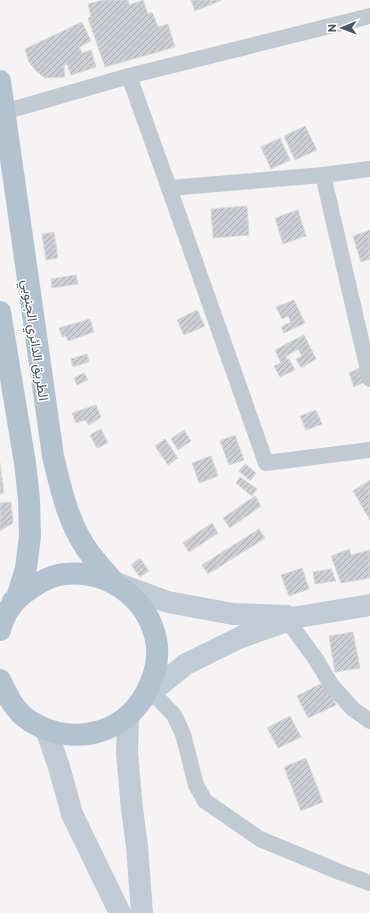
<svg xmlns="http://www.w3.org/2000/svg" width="370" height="913" viewBox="0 0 370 913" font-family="Commissioner,Vazirmatn,sans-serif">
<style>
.building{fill:url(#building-hatch);stroke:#d7d9de}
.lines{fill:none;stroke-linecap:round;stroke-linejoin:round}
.street{stroke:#c1cad2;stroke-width:16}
.secondary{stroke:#c1cbd6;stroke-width:22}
.primary{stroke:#b3c2d1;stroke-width:22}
.labels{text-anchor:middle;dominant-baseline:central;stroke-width:3;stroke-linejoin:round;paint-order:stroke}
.street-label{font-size:14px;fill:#4a5661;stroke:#fff}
</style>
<defs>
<pattern id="building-hatch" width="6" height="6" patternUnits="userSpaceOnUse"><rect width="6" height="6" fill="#cdcfd5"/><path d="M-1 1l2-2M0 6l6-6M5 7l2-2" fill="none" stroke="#a8abb0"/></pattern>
</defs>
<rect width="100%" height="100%" fill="#f5f3f3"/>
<g class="building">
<polygon points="103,0 128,0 129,5 143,0 148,14 152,12 158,27 168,24 175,47 105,67 88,18 91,17 88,4"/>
<polygon points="191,0 222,0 195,11"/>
<polygon points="82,22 91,41 79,47 82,53 91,50 96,67 71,75 67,64 62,67 64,66 65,77 45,78 36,71 29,62 25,49"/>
<polygon points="305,126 317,150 295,160 284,136"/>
<polygon points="280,138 290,160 271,169 261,147"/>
<polygon points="247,206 249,235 213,238 211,209"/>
<polygon points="298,210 306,236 283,244 275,218"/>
<polygon points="370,230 370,259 361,262 353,236"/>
<polygon points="54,232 58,258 46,260 42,234"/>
<polygon points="76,275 78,284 52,288 51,279"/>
<polygon points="294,300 305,323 284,333 281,327 291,322 288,316 282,319 276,307"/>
<polygon points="197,310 205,326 184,335 177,320"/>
<polygon points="90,319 94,332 68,341 66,336 62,337 59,328"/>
<polygon points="304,335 316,359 301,368 296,359 302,356 298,349 286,356 287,359 289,359 295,370 280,377 274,366 281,363 275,350"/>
<polygon points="87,354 89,362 73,367 71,359"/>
<polygon points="364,366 369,380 354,387 349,373"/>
<polygon points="84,373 88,380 77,385 74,378"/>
<polygon points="96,405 101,417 89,425 85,420 76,423 72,413"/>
<polygon points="316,410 322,424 306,430 300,416"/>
<polygon points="101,429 108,443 97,448 90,435"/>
<polygon points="184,430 191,441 178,450 171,439"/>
<polygon points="235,435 244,460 229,465 220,441"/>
<polygon points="165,439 178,458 168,465 155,446"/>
<polygon points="211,456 218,476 199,483 192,463"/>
<polygon points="0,463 4,493 0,494"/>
<polygon points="245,464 256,473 250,481 239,471"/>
<polygon points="240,477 257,489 252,496 236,483"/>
<polygon points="370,480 370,520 353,491"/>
<polygon points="255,496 261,506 230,528 223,518"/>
<polygon points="11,502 13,523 0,531 0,503"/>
<polygon points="212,523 218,533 189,552 183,543"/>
<polygon points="259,529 265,538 208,574 202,565"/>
<polygon points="349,549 351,555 370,550 370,578 341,583 331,556"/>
<polygon points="140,558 149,571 140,577 131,565"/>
<polygon points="302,568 309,589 289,596 281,575"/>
<polygon points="331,569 336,581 315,584 313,572"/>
<polygon points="353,632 360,668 335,672 329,636"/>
<polygon points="324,682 336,705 308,718 297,696"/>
<polygon points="290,716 301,737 278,748 267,728"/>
<polygon points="306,758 323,802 301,811 284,767"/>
</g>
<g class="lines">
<g class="street">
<polyline points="129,76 169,188"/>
<polyline points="4,112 129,76 370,16"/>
<polyline points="370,169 323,175 169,188 266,463 370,450"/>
<polyline points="323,175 370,379"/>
<polyline points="288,621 315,658 332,686 353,709 370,721"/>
<polyline points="152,692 174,715 183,734 196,785 205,801 260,839 342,873 370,883"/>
</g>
<g class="secondary">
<polyline points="116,583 168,602 233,614 287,616"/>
<polyline points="145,697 186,664 241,637 298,617 370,605"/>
<polyline points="128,717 127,753 132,809 137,846 142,913"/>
<polyline points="46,729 59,767 72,814 120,913"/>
</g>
<g class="primary">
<path d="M0,81L53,456C61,490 69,527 91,555C99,565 107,574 115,583"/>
<polyline points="0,312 25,463 29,500 30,536 26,568 17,598 13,601"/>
<path d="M0,630C4,614 14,600 27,591C38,583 51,575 65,574C110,570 151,600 157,646C158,659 155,673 150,684C131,733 74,749 30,721C15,712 7,695 0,680"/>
</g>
</g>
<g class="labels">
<g class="street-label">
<text transform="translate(36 340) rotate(82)">الطريق الدائري الجنوبي</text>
</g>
</g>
<g transform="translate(342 28) rotate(269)" stroke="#ffffff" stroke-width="3" paint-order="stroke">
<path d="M0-3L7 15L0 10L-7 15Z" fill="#4a5661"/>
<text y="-6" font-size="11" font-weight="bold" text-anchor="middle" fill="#4a5661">N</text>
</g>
</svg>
